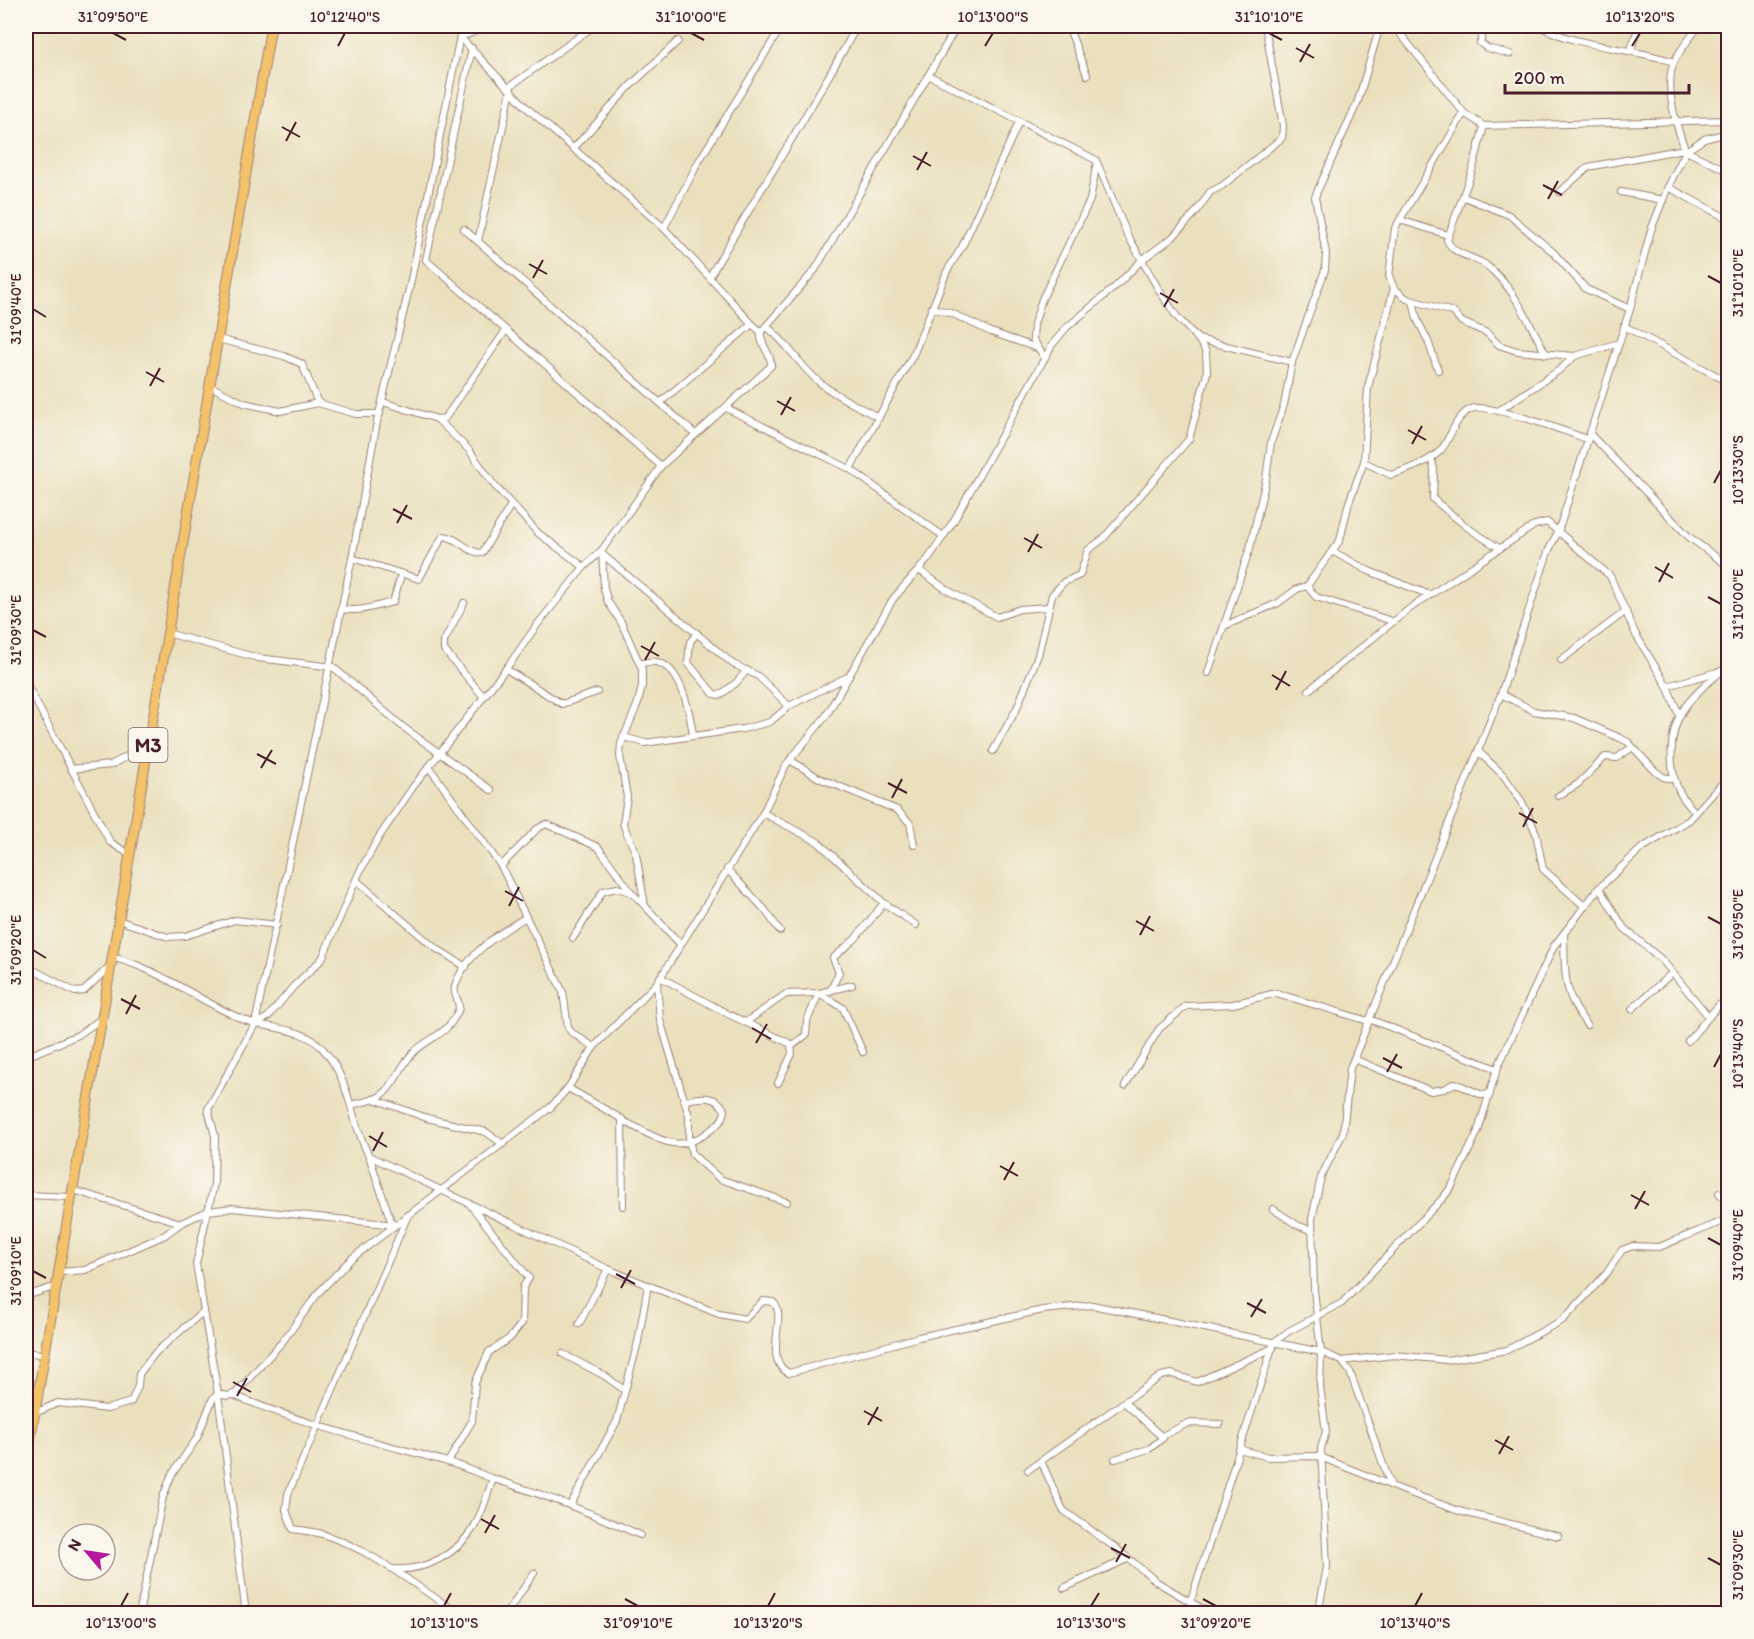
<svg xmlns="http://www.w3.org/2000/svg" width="1754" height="1639" viewBox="0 0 1754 1639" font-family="Itim,sans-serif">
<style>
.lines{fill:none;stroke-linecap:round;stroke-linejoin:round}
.street-casing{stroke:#9a8074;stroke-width:8}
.primary-casing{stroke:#9a8074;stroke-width:11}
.street{stroke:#fff;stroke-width:6}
.primary{stroke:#f3c26a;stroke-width:9}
.ticks{fill:none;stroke:#4a1f2b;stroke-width:2}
.labels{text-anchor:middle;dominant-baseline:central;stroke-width:4.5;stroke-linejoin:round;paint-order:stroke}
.shield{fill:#fbf7ec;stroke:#7f6065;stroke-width:1.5}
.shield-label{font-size:20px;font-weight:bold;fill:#4a1f2b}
.neatline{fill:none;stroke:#4a1f2b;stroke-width:2}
.ticks-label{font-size:15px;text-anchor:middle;fill:#4a1f2b}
</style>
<rect width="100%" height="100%" fill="#fbf7ec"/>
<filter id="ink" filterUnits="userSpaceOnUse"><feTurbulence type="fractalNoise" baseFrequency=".0167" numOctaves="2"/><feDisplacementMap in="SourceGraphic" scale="12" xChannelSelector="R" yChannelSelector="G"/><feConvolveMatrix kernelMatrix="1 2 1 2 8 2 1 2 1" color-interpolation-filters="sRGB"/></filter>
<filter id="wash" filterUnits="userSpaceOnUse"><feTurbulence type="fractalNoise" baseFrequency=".008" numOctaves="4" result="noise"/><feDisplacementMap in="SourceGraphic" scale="24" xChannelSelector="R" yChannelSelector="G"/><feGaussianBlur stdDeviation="1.35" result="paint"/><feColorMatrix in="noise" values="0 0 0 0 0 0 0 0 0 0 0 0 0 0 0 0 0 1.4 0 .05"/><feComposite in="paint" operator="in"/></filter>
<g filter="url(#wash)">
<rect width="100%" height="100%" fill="#eae0be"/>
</g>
<g filter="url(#ink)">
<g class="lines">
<defs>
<g id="street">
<polyline points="1068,26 1087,75"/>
<polyline points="1394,26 1464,113 1484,126 1728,120"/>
<polyline points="1485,26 1480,43 1487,48 1510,54"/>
<path d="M1540,26C1578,48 1631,47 1674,62"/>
<path d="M1699,26C1691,37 1680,49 1674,62C1664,86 1676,127 1686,151L1728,171"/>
<polyline points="460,37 526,107 664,228 752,324"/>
<polyline points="460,37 472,33 481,26"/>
<polyline points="472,48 426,260 661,466"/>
<polyline points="1631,49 1639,26"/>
<polyline points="930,76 1096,160 1127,234 1159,290 1177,317 1198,339 1292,362"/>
<polyline points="509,87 594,26"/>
<polyline points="1464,113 1395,228 1389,276 1394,288 1407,299 1453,312 1462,322 1487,333 1499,345 1517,351 1575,356 1619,343"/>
<path d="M1484,126L1473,168L1447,240C1454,256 1473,256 1486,265C1515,288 1529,323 1546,354"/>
<polyline points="574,148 630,86 678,41"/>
<polyline points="1668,187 1728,219"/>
<polyline points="1560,192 1588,167 1684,149"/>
<polyline points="1621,192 1663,200"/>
<polyline points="1464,197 1509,215 1553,252 1586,289 1630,309"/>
<polyline points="1400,220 1448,235"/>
<polyline points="664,228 699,161 782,26"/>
<polyline points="464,229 695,434"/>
<polyline points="478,241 511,90"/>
<path d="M710,276C759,192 811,110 857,26"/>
<polyline points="1413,301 1417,319 1428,341 1438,370"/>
<polyline points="932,308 951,313 991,332 1037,348"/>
<path d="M766,326C787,342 798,364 818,381C836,397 859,406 879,418"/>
<polyline points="1624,326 1728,382"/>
<polyline points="218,339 284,356 302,364 318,403"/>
<polyline points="1044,357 1033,339 1034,324 1042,299 1090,200 1096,167"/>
<polyline points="210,386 244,403 280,411 318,403 356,414 380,414"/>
<polyline points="383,402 437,419 445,418 506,330"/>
<polyline points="661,402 752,324 761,332"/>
<polyline points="726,408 850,469 943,536"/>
<polyline points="1498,411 1558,371 1575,356"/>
<polyline points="437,419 469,450 494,485 538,533 584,567"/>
<polyline points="1589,433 1689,537 1728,566"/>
<polyline points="1431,458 1434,469 1433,499 1468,528 1499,548"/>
<path d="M1364,462L1391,475C1407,470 1430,462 1441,450C1451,438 1455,416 1471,409C1487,402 1567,432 1587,439"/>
<polyline points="850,469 914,353 947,271 962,247 1019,122"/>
<polyline points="602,550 604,589 608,602 621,622 642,669 642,686 638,703 621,744 620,756 627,797 623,824 636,854 645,906 680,944"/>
<polyline points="1332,551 1369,571 1430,595"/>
<polyline points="602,554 733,664 758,676 789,706"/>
<path d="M352,558L419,579L443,536C457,536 467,553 482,553L511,505"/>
<polyline points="919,570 947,590 997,617 1020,609 1048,607"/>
<polyline points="1307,586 1340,540 1349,502 1364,462 1368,387 1394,288"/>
<polyline points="1307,586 1316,597 1392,621"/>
<polyline points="464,603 444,641 444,650 483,696"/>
<path d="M341,609C363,612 372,607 393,602L401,575"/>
<polyline points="1224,626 1278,603 1297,589 1307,586"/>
<polyline points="167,633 258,658 333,667 403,727 491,790"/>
<polyline points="697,633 690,642 688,663 714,694 720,695 736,683 747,670"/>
<polyline points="1561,660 1626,611"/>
<path d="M640,664C679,649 689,709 693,734"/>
<polyline points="506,669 562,704 597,692"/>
<polyline points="1208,673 1250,548 1266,479 1271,442 1284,405 1292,362 1325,270 1326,253 1315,197 1317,192 1358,101 1380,26"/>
<polyline points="26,683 110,842 129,854"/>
<polyline points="1667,686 1728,669"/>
<polyline points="1309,690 1409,609 1535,525 1547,522 1610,576 1636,635 1667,686 1679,715"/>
<polyline points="1501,694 1534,711 1574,718 1620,738 1628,742 1655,771 1663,777 1674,779"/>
<polyline points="623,737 645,743 743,729 770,722 789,706 849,676"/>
<polyline points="993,751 1017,708 1038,655 1052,595 1064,582 1080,575 1088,550 1103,539 1189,439 1207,373 1206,352 1198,339"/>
<polyline points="1478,751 1504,776 1522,802 1536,833 1543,869 1583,905"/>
<polyline points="790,760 819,778 897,810 910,823 914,845"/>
<polyline points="429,767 501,866 563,992 568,1027 571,1032 594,1047"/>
<polyline points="71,769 111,765 149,744"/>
<polyline points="1558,796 1578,784 1605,757 1617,758 1631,748"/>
<polyline points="763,813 818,842 884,903 916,925"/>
<path d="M1696,813C1681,798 1674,786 1672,764C1668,717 1688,699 1723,670"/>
<polyline points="501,866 537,829 546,824 598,847 631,892 645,906"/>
<polyline points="727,869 765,910 780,931"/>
<polyline points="356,880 434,947 466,967"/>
<polyline points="1599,888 1624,928 1662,960 1709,1017"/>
<polyline points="118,920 168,937 185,936 235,920 277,925"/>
<path d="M1564,933C1565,972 1562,993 1587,1025"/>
<polyline points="573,938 603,891 617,888 631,892"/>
<path d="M111,957C161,969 196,1000 242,1019C268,1030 302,1026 322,1048C351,1079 350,1121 369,1156L608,1269L719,1314L745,1319L763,1301L773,1302C789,1316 761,1360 789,1373L919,1337L1043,1310L1092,1305L1321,1352L1342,1361L1350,1372L1391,1486L1459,1511L1558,1536"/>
<polyline points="26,966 75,992 84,991 110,966"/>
<polyline points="660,977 728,1014 791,1044 792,1054 778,1083"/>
<polyline points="657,983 660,1020 689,1116 689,1139 692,1154 720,1179 787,1202"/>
<polyline points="830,991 839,973 833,958 855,939 884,903"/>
<polyline points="1632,1009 1672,973"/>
<polyline points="1369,1019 1497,1069"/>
<polyline points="746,1022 786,994 819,993 852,985"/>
<path d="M258,1023L268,1017L293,987L322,959L359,873L379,837L413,787L511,662L537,625L584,567L602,550L661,466L771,366C772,353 759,345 761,332L815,270L957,26"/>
<polyline points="1688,1041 1719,1005 1728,1004"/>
<polyline points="792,1046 806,1035 807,1021 819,993 843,1008 863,1052"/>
<polyline points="26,1057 78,1035 101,1019"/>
<polyline points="1354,1059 1431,1091 1444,1089 1455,1083 1482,1095 1490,1094"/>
<polyline points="1125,1086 1159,1029 1186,1006 1233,1004 1276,993 1368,1021"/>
<polyline points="568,1088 622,1119 623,1206"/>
<polyline points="374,1099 427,1118 486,1132 503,1144"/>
<path d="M352,1105C362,1102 374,1101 382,1095C397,1083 401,1063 415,1051C432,1036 447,1035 458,1011C462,1002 452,996 455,986C465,954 500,933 526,917"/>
<path d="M623,1121C658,1137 677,1158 712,1129C719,1124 724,1119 725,1111C717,1094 701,1097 686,1100"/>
<polyline points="369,1156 392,1224"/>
<polyline points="73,1190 181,1223"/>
<polyline points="1719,1193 1728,1202"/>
<polyline points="26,1195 72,1197"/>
<polyline points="1273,1209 1297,1225 1313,1231"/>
<path d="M408,1215L288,1494L286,1510L293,1529C304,1531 314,1531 325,1535C374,1551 416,1587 460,1614"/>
<polyline points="59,1272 85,1270 165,1235 181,1223 208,1211 232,1208 396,1225"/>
<polyline points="26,1296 57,1286"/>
<polyline points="579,1324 608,1269"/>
<polyline points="26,1352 46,1355"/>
<polyline points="563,1354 605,1376 623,1389"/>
<polyline points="1342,1361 1394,1355 1447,1360 1507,1350 1563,1320 1607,1273 1622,1250 1633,1246 1659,1247 1728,1219"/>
<path d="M233,1395C305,1425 373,1441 447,1462C463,1466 479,1474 494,1479C545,1495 592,1513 640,1535"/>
<polyline points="35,1413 58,1403 107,1409 131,1402 138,1386 139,1374 156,1352 204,1311"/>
<polyline points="1162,1436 1188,1423 1220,1424"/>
<polyline points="1239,1449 1268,1457 1318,1456 1390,1485"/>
<polyline points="1115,1459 1149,1449 1163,1438 1124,1402"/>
<polyline points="1041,1461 1063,1510 1117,1549 1157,1582 1211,1614"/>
<polyline points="448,1462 472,1421 475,1383 489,1352 510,1338 522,1323 523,1287 529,1278 471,1206"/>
<polyline points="1028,1470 1161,1376 1172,1374 1197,1382 1273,1348"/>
<polyline points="571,1504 617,1421 638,1342 648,1285"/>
<path d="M395,1569C426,1571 457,1554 474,1527C483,1512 487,1494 493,1479"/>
<polyline points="1064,1588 1127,1559"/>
<polyline points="1191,1600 1274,1342 1289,1331 1342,1303 1443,1198 1452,1186 1478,1131 1497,1069 1554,946 1599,888 1642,848 1689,820 1728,777"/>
<polyline points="139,1614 163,1497 171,1476 197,1438 213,1398 218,1394 228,1396 236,1393 283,1341 319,1292 351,1259 551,1107 568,1088 594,1047 657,983 763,813 786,765 826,716 893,599 928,559 953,522 1052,345 1066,328 1116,286 1143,259 1172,238 1197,211 1210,192 1222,186 1282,138 1283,126 1265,26"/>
<polyline points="246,1614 218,1394 196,1264 214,1184 215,1136 208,1109 255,1024 352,558 377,422 410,285 462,26"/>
<polyline points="506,1614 534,1573"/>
<polyline points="1318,1614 1327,1567 1321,1448 1326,1432 1320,1386 1321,1352 1314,1290 1312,1219 1321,1177 1343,1133 1350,1068 1501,694 1548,552 1559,529 1630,309 1651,230 1668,187 1686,151 1704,139 1728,133"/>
</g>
<polyline id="primary" points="26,1464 271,26"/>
</defs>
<use href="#street" class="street-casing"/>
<use href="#primary" class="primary-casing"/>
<use href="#street" class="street"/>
<use href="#primary" class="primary"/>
</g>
</g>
<path class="ticks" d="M113,33L126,40M691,33L704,40M1269,33L1282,40M338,46L345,33M985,46L993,33M1632,46L1640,33M1296,48L1314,58M1300,62L1310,44M282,127L300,137M286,141L296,122M913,156L931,166M917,170L927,152M1543,185L1562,195M1548,199L1558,181M529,264L547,274M1708,276L1721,283M533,278L543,260M1160,293L1178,303M1164,307L1174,289M33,309L46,317M146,372L164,382M150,386L160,368M777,401L795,411M781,415L791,397M1408,430L1426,440M1412,444L1422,426M1714,483L1721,470M393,509L412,519M397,523L407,505M1024,538L1042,548M1028,552L1038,534M1655,567L1673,578M1659,582L1669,563M1708,597L1721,604M33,630L46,637M641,646L659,656M645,660L655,642M1272,675L1290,686M1276,690L1286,671M257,754L276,764M261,768L272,750M888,783L907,793M892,798L902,779M1519,813L1537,823M1523,827L1533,808M505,891L523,901M509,906L519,887M1708,917L1721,924M1136,921L1154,931M1140,935L1150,916M33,950L46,958M121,999L140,1009M126,1014L136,995M752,1028L771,1039M756,1043L767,1024M1383,1058L1402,1068M1714,1067L1721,1054M1387,1072L1397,1054M369,1136L387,1147M373,1151L383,1132M1000,1166L1018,1176M1004,1180L1014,1162M1631,1195L1649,1205M1635,1209L1645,1191M1708,1238L1721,1245M33,1271L46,1278M616,1274L635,1284M621,1288L631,1270M1247,1303L1266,1313M1251,1317L1262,1299M233,1382L251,1392M237,1396L247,1378M864,1411L882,1421M868,1425L878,1407M1495,1440L1513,1450M1499,1454L1509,1436M481,1519L499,1529M485,1533L495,1515M1111,1548L1130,1558M1708,1558L1721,1565M1116,1562L1126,1544M625,1599L638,1606M1203,1599L1216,1606M121,1606L128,1593M444,1606L451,1593M768,1606L775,1593M1091,1606L1099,1593M1415,1606L1422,1593"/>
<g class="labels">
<rect class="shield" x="128.5" y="728" width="39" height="34" rx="4.5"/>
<g class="shield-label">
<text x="148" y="745">M3</text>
</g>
</g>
<rect width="1754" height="1639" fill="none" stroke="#fbf7ec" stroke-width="66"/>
<g transform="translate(87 1552) rotate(299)"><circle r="28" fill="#fbf7ec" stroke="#b4a19f" stroke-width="1.5"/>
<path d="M0-4.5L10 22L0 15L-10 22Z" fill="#b5179e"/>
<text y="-9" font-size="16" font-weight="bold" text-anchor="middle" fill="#4a1f2b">N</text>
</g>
<path d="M1505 84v9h184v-9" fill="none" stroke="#4a1f2b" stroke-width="3"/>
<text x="1514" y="84" font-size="18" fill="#4a1f2b" stroke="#fbf7ec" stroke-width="4.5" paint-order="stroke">200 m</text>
<rect x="33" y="33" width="1688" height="1573" class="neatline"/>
<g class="ticks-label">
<text x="113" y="22">31°09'50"E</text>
<text x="345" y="22">10°12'40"S</text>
<text x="691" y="22">31°10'00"E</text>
<text x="993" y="22">10°13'00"S</text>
<text x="1269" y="22">31°10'10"E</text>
<text x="1640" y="22">10°13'20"S</text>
<text transform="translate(1738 283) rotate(-90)" y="5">31°10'10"E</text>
<text transform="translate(16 309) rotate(-90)" y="5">31°09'40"E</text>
<text transform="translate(1738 470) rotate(-90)" y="5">10°13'30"S</text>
<text transform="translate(1738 604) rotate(-90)" y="5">31°10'00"E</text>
<text transform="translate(16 630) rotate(-90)" y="5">31°09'30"E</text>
<text transform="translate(1738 924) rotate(-90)" y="5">31°09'50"E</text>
<text transform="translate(16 950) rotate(-90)" y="5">31°09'20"E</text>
<text transform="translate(1738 1054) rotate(-90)" y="5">10°13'40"S</text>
<text transform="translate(1738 1245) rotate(-90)" y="5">31°09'40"E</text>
<text transform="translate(16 1271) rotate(-90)" y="5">31°09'10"E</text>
<text transform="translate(1738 1565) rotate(-90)" y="5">31°09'30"E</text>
<text x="121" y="1628">10°13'00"S</text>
<text x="444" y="1628">10°13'10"S</text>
<text x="638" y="1628">31°09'10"E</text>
<text x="768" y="1628">10°13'20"S</text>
<text x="1091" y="1628">10°13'30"S</text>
<text x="1216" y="1628">31°09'20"E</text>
<text x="1415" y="1628">10°13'40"S</text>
</g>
</svg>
